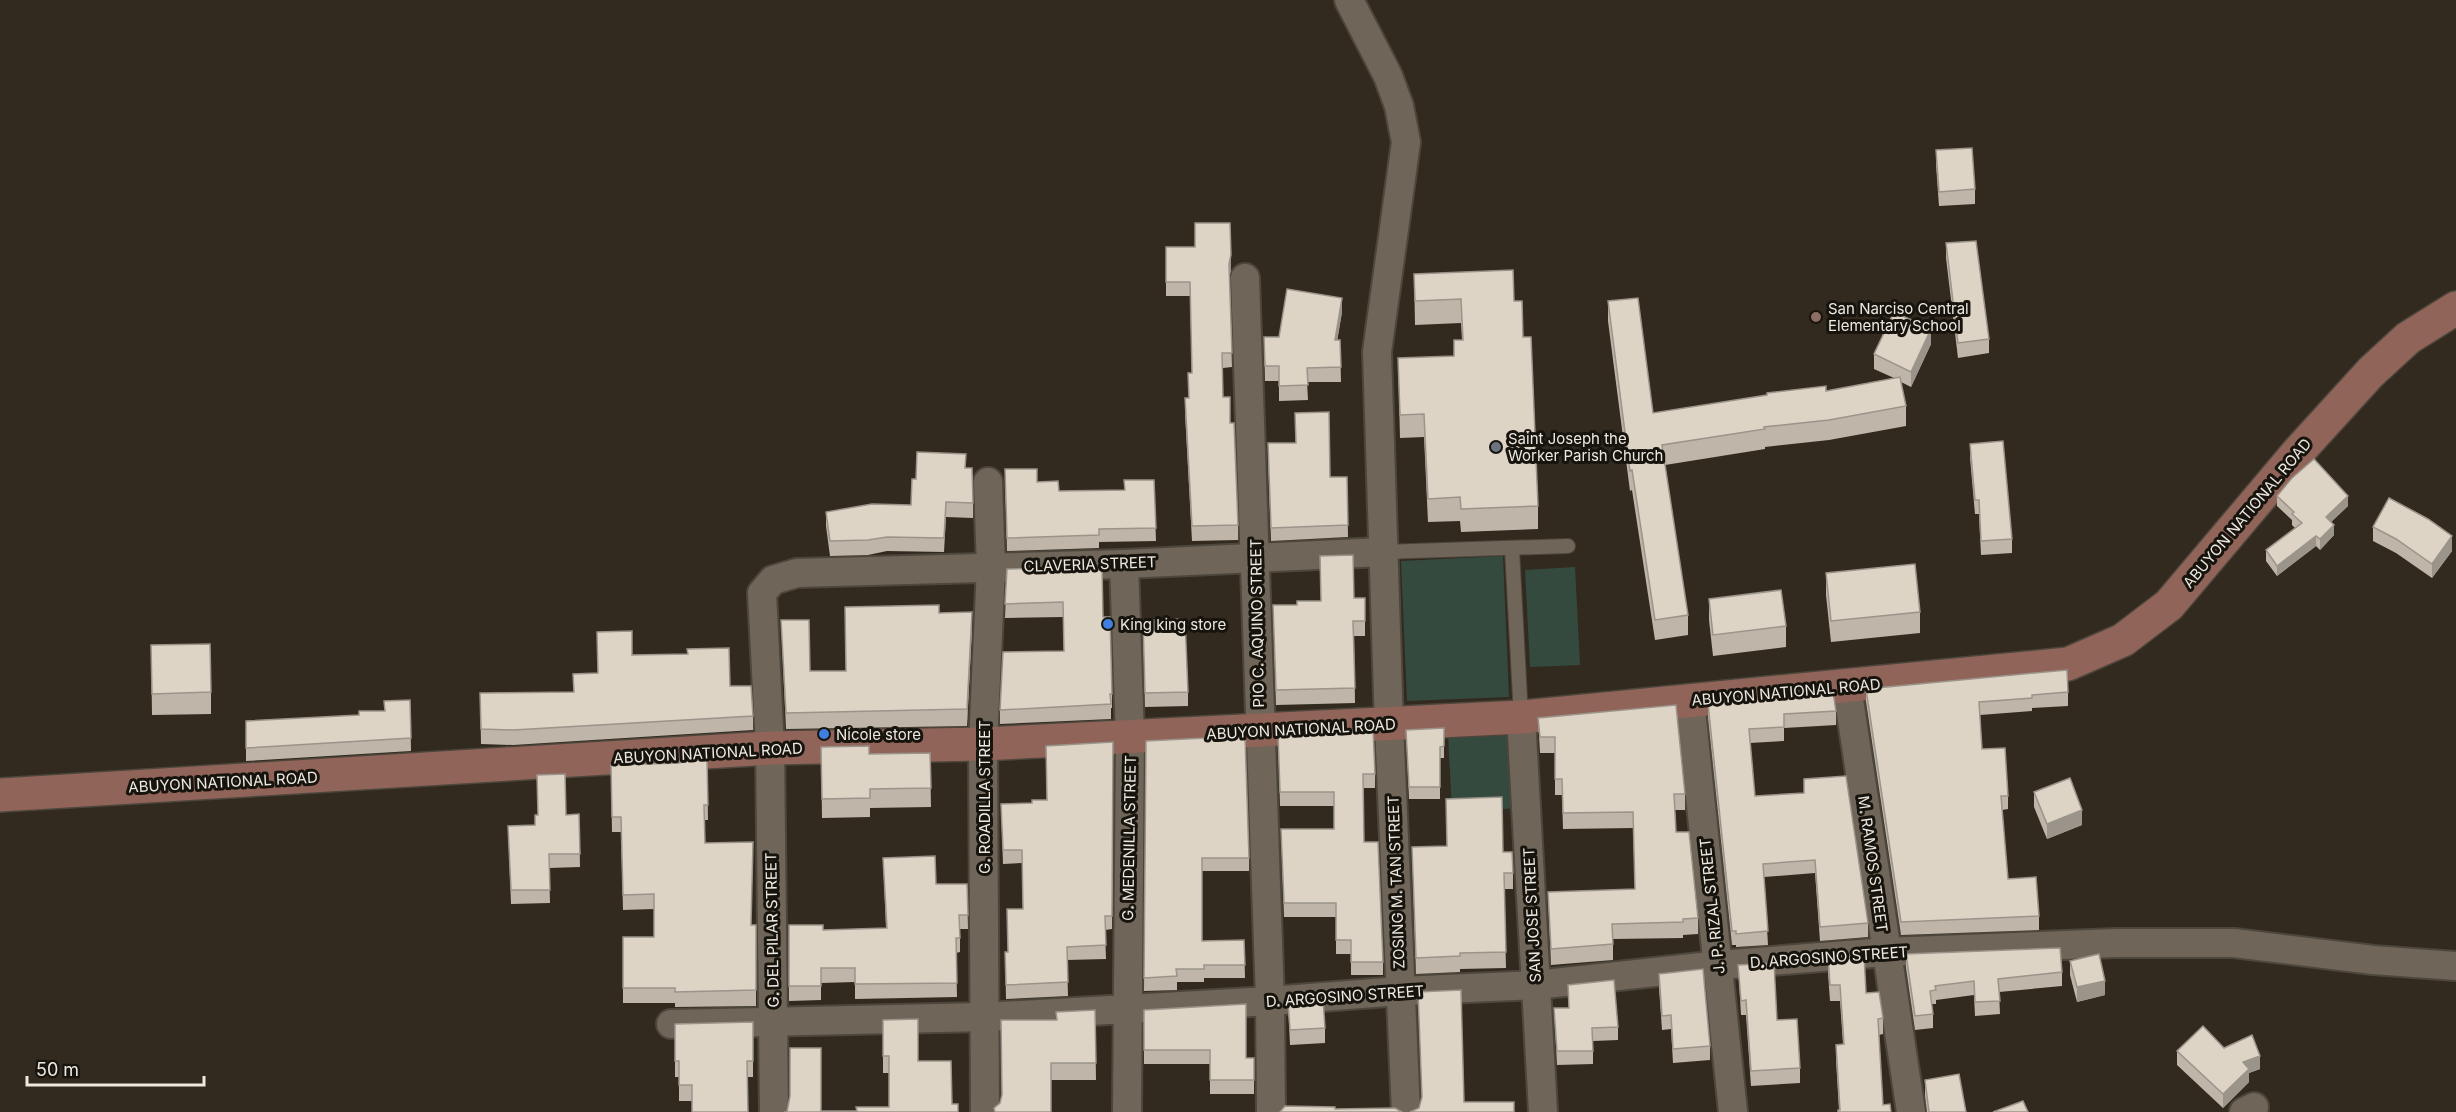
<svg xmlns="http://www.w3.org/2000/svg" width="2456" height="1112" viewBox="0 0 2456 1112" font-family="Inter,sans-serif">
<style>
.green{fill:#354a3f}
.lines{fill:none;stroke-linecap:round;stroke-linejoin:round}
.lane-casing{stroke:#4d463c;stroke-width:16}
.street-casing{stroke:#4d463c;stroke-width:32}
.secondary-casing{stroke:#4d463c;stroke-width:36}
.lane{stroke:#6f6659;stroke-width:14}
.street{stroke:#6f6659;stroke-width:28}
.secondary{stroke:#906458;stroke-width:33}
.wall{fill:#bfb6a9}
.shaded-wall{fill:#9b948a}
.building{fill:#ded4c5;stroke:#9b948a;stroke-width:1.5}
.education-dot{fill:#8d6e63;stroke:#17140e;stroke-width:2}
.worship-dot{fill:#6b7280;stroke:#17140e;stroke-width:2}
.shop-dot{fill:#3f7fe0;stroke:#17140e;stroke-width:2}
.labels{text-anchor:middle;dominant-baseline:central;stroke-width:6;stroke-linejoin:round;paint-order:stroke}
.poi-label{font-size:15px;fill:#ede8e0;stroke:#17140e;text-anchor:start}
.street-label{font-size:15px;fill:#ede8e0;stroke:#17140e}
</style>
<rect width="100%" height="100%" fill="#322a1f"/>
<g class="green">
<polygon points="1503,556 1509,697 1407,701 1401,561"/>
<polygon points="1575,567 1580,665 1530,667 1525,570"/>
<polygon points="1516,731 1520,808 1452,812 1448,734"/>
</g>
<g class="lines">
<defs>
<g id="lane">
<polyline points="1512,549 1521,717"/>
<polyline points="1382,552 1568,546"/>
</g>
<g id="street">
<polyline points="1349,0 1388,76 1399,106 1406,142 1377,352 1389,725 1406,1112"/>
<polyline points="1245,278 1270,1001 1271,1112"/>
<polyline points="1124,564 1130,737 1127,1112"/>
<polyline points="1847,686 1911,1112"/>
<polyline points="1690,700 1733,1112"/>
<polyline points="1521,717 1543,1112"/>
<polyline points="671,1024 983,1017 1270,1001 1400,991 1536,985 1719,965 1886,952 2116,943 2234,943 2373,960 2456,966"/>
<polyline points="774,1112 770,748 762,593 773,580 797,573 1124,564 1382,552"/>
<polyline points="985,1112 983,744 991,567 988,482"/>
<polyline points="2244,1112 2254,1107"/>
</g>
<polyline id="secondary" points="0,795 770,748 983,744 1521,717 2068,664 2123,640 2169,605 2299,451 2371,372 2408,338 2456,308"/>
</defs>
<use href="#lane" class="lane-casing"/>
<use href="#street" class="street-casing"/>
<use href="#secondary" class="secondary-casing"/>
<use href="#lane" class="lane"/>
<use href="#street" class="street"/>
<use href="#secondary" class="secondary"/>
</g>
<g class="wall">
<polygon points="1936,150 1975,189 1975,204 1939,206 1936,165"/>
<polygon points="1946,243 1989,339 1989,353 1958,358 1946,258"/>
<polygon points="1166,247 1231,270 1229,277 1232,367 1223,368 1223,397 1230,423 1238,525 1238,540 1192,541 1185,413 1185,398 1189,398 1188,373 1192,373 1190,296 1166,296"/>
<polygon points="1414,274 1514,301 1523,337 1538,506 1538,529 1461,532 1460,521 1428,522 1424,437 1400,438 1398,358 1454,356 1454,340 1462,340 1461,323 1415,325"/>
<polygon points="1608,301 1653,413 1826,391 1894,378 1874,369 1874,354 1931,344 1911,387 1901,382 1906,406 1906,426 1829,440 1765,447 1765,449 1665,465 1688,615 1688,635 1655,640 1632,490 1630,491 1608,321"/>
<polygon points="1342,312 1337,340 1340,340 1341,382 1307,382 1308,400 1279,401 1279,381 1265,381 1264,337 1279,337"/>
<polygon points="1970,444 2012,539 2012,553 1981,555 1979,514 1975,514 1970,458"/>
<polygon points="1268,456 1330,477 1347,477 1348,537 1271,541"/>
<polygon points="966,468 973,503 973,518 946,517 944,552 887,551 868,555 830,556 826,526 826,512 911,505 916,479"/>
<polygon points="1005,469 1059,491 1125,490 1154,480 1156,541 1099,542 1099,548 1007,551"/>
<polygon points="2277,496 2348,506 2331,522 2334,535 2320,550 2316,546 2277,576 2266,561 2266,550 2295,528 2292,525 2292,520 2277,506"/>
<polygon points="2373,527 2452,551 2432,578 2396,553 2373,541"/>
<polygon points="1007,569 1103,617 1112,694 1112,708 1111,708 1111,719 1000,724 1000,710 1064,651 1063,617 1005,618"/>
<polygon points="1826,573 1920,612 1920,633 1831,642 1826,595"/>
<polygon points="1365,598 1365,636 1354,636 1355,703 1276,705 1273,605 1297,605 1321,601"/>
<polygon points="1709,599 1786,626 1786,647 1713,656 1709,620"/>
<polygon points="939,613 972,628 967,726 786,729 781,620 810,671 846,671"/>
<polygon points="1143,620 1188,692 1188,706 1145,707"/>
<polygon points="151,645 211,692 211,714 152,715"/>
<polygon points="632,655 730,686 753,716 753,730 513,745 481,744 480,693 573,692 598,673"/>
<polygon points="1866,689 2068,692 2068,706 2032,708 2032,711 1980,715 1982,749 2008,796 2008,809 2002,810 2008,879 2039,916 2039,930 1901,935 1866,702"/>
<polygon points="410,700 411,751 246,761 246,721 359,715 384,711"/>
<polygon points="1708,704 1836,711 1836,725 1784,728 1784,741 1750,743 1755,796 1804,794 1804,779 1868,923 1868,937 1820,941 1815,873 1764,877 1768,945 1736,947 1736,945 1732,945 1708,718"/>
<polygon points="1538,718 1685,794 1685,810 1675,810 1676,832 1698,918 1698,934 1683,935 1683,938 1613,939 1613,960 1551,965 1548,892 1635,889 1633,828 1563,829 1562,795 1555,795 1555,753 1540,753"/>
<polygon points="1444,728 1444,758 1440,758 1440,799 1409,799 1406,730"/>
<polygon points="1278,734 1375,774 1375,788 1363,788 1364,842 1383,962 1383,975 1351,975 1351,954 1336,954 1336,917 1284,917 1281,829 1334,829 1334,806 1280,806"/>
<polygon points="1146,741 1249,858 1249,871 1202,871 1202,941 1244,940 1245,978 1204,978 1204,982 1177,982 1177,990 1144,991"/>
<polygon points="1113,742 1112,929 1105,930 1106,959 1067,960 1068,996 1006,999 1005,952 1008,952 1007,909 1023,909 1022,863 1003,864 1001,804 1032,803 1047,800"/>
<polygon points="821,747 869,754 930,753 931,807 870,808 870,817 822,818"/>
<polygon points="707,760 708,820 704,820 705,843 752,925 756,925 756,1006 675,1007 675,1003 623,1003 623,937 654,937 654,909 623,910 621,832 612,832 611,765 680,763"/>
<polygon points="2034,792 2082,825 2047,839 2034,807"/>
<polygon points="579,814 580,867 549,868 550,903 511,904 508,826 535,825 566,815"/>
<polygon points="1412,847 1503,852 1513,873 1513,889 1504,889 1506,968 1460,969 1460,972 1416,974"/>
<polygon points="883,858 936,884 967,884 968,929 960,929 960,952 956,953 957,997 855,999 855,982 821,983 821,1000 789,1001 789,925 823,930 886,928"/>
<polygon points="1906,954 2062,972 2062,986 1999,992 2000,1014 1975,1016 1974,995 1936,1000 1936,1004 1931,1004 1933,1014 1933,1028 1915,1030 1906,968"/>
<polygon points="1828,957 1866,993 1883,1018 1883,1034 1879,1035 1883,1105 1839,1110 1836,1060 1836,1045 1843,1044 1840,1001 1830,1001 1828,973"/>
<polygon points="2070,961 2105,995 2077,1002 2070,975"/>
<polygon points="1738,965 1777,1020 1800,1068 1800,1083 1751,1086 1746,1015 1741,1015"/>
<polygon points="1659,974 1710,1046 1710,1060 1673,1063 1671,1029 1662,1030 1659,988"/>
<polygon points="1418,992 1464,1102 1419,1108 1422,1098"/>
<polygon points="1288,1002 1325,1028 1325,1043 1290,1045"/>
<polygon points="1554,1008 1618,1027 1618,1040 1593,1041 1593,1064 1557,1065"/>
<polygon points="1095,1010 1096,1080 1051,1080 1000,1103 1057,1020"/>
<polygon points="1144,1010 1246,1058 1254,1058 1254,1094 1210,1094 1210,1064 1144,1064"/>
<polygon points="883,1020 918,1061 958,1112 821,1111 857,1111 889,1107 889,1073 883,1073"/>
<polygon points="753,1022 753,1077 747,1077 692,1101 679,1101 679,1077 675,1077 675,1024"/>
<polygon points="2224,1048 2260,1069 2249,1073 2249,1082 2223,1108 2177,1065 2177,1051"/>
<polygon points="1925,1080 1966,1112 1927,1112 1925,1096"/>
</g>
<g class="shaded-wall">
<polygon points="1231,255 1231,270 1229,279 1229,264"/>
<polygon points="1342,298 1342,312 1335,355 1335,340"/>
<polygon points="1931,329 1931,344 1911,387 1911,372"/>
<polygon points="2348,496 2348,506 2326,527 2326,517"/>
<polygon points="2334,525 2334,535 2320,550 2320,539"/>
<polygon points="2316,536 2316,546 2277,576 2277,566"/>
<polygon points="2452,536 2452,551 2432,578 2432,564"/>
<polygon points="972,612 972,628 967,726 967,709"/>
<polygon points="2082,810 2082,825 2047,839 2047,824"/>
<polygon points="2105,981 2105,995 2077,1002 2077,987"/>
<polygon points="2260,1056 2260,1069 2249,1073 2249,1082 2223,1108 2223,1094 2243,1062"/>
</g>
<g class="building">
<polygon points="1972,148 1975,189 1939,192 1936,150"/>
<polygon points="1195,223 1230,223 1231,255 1229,264 1232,353 1222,353 1223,397 1230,397 1230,423 1234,423 1238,525 1192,526 1185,398 1189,398 1188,373 1192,373 1190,282 1166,282 1166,247 1195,247"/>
<polygon points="1976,241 1989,339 1958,343 1946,243"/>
<polygon points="1513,270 1514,301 1522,301 1523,337 1531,337 1538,506 1461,509 1460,497 1428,499 1424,414 1400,415 1398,358 1454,356 1454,340 1463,340 1461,299 1415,301 1414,274"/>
<polygon points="1287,289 1342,298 1335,340 1340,340 1341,367 1307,368 1308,385 1279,386 1279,366 1265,366 1264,337 1279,337"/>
<polygon points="1638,298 1653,413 1767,395 1767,393 1826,386 1826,391 1900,377 1906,406 1829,420 1764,427 1765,429 1662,445 1688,615 1655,620 1632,470 1630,471 1608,301"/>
<polygon points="1894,312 1931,329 1911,372 1874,354"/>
<polygon points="1329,412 1330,477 1347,477 1348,525 1271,528 1268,443 1296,443 1295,413"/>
<polygon points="2003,441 2012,539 1981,541 1979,500 1975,500 1970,444"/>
<polygon points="917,452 966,454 965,468 972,468 973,503 946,502 944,538 887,537 868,540 830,541 826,512 872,504 911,505 912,479 916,479"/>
<polygon points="2314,459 2348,496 2326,517 2334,525 2320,539 2316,536 2277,566 2266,550 2302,523 2292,514 2294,512 2277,496 2292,478"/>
<polygon points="1005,469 1037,469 1037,482 1058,481 1059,491 1125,490 1124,480 1154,480 1156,528 1099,529 1099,535 1007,538"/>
<polygon points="2389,498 2428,519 2452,536 2432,564 2396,539 2373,527"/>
<polygon points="1353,555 1354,598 1365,598 1365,621 1353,621 1355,688 1276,690 1273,605 1297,605 1297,601 1321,601 1320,556"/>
<polygon points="1915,564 1920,612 1831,621 1826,573"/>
<polygon points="1102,567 1103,617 1110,617 1112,694 1110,694 1111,704 1000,710 1003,652 1064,651 1063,602 1005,604 1007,569"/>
<polygon points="1781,590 1786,626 1713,635 1709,599"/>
<polygon points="939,605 939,613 972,612 967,709 786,713 781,620 809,620 810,671 846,671 845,607"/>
<polygon points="1185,619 1188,692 1145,693 1143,620"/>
<polygon points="632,631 632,655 688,654 687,649 729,648 730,686 751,686 753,716 513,730 481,729 480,693 574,692 573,674 598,673 597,632"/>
<polygon points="210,644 211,692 152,694 151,645"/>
<polygon points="2067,670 2068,692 2032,695 2032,698 1979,702 1982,749 2005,748 2008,796 2001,796 2008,879 2036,877 2039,916 1901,922 1866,689"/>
<polygon points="1833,692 1836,711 1784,714 1784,727 1749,729 1755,796 1804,793 1804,779 1846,776 1868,923 1820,927 1815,860 1763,864 1768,931 1736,934 1736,931 1732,931 1708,704"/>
<polygon points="410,700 411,738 246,748 246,721 359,715 359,711 385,711 384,701"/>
<polygon points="1676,705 1685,794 1674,794 1676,832 1689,832 1698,918 1683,919 1683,922 1612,924 1613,944 1551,949 1548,892 1635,889 1633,812 1563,813 1562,779 1555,779 1555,737 1540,737 1538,718"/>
<polygon points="1444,728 1444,746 1440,747 1440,787 1409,787 1406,730"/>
<polygon points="1373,729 1375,774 1363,774 1364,842 1378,842 1383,962 1351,962 1351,940 1336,940 1336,903 1284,903 1281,829 1334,829 1334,792 1280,792 1278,734"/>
<polygon points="1245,736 1249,858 1202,858 1202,941 1244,940 1245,965 1204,965 1204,969 1176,969 1177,976 1144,978 1146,741"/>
<polygon points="1113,742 1112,916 1105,916 1106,945 1067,947 1068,982 1006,985 1005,952 1008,952 1007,909 1023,909 1022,850 1003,850 1001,804 1032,803 1032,800 1047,800 1046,746"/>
<polygon points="869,746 869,754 930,753 931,788 870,789 870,798 822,799 821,747"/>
<polygon points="707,760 708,805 704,805 705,843 753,842 751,925 756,925 756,990 675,992 675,988 623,988 623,937 654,937 654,894 623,895 621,817 612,817 611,765 680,763 680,761"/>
<polygon points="565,774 566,815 579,814 580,854 549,854 550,890 511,890 508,826 535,825 535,815 538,815 537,775"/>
<polygon points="2070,778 2082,810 2047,824 2034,792"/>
<polygon points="1502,797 1503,852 1512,852 1513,873 1504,873 1506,952 1460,953 1460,956 1416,958 1412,847 1447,846 1446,799"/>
<polygon points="935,856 936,884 967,884 968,915 959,915 960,938 956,938 957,983 855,984 855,968 821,968 821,986 789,986 789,925 823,925 823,930 887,928 883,858"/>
<polygon points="2060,948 2062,972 1998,979 2000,1001 1975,1002 1974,981 1935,986 1936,990 1930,991 1933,1014 1915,1016 1906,954"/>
<polygon points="1864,954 1866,993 1879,992 1883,1018 1878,1019 1883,1105 1890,1104 1891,1112 1838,1112 1838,1110 1840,1110 1836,1045 1844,1044 1840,985 1830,985 1828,957"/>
<polygon points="2099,954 2105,981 2077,987 2070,961"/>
<polygon points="1774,963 1777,1020 1797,1019 1800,1068 1751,1071 1746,1000 1741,1001 1738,965"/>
<polygon points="1703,969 1710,1046 1673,1049 1671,1015 1662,1016 1659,974"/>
<polygon points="1614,980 1618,1027 1592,1028 1593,1051 1557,1051 1554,1008 1569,1008 1568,985"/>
<polygon points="1461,990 1464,1102 1514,1102 1514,1112 1410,1112 1419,1108 1422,1097 1418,992"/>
<polygon points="1323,999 1325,1028 1290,1030 1288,1002"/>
<polygon points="1246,1004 1246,1058 1254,1058 1254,1080 1210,1080 1210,1050 1144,1050 1144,1010"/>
<polygon points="1095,1010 1096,1063 1051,1063 1051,1112 995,1112 994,1108 1000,1103 1002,1095 1001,1020 1057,1020 1056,1012"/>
<polygon points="918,1019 918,1061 951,1061 952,1104 958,1104 958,1112 784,1112 787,1112 790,1096 790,1048 821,1048 821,1111 857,1111 856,1107 889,1107 889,1056 883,1056 883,1020"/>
<polygon points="753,1022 753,1061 747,1061 748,1112 692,1112 692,1085 679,1085 679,1061 675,1061 675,1024"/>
<polygon points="2203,1026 2224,1048 2252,1035 2260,1056 2243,1062 2249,1069 2223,1094 2177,1051"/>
<polygon points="1959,1074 1966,1112 1929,1112 1925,1080"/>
<polygon points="2023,1101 2028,1112 1993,1112"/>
<polygon points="1285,1106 1335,1107 1335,1109 1395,1108 1402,1112 1280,1112"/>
</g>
<circle class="education-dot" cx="1816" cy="317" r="6"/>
<circle class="worship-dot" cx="1496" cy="447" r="6"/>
<g class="shop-dot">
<circle cx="1108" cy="624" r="6"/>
<circle cx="824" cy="734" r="6"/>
</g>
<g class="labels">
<g class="poi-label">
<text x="1828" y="308">San Narciso Central<tspan x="1828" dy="17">Elementary School</tspan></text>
<text x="1508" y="438">Saint Joseph the<tspan x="1508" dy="17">Worker Parish Church</tspan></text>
<text x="1120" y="624">King king store</text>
<text x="836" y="734">Nicole store</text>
</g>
<g class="street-label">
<text transform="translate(2247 513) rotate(-50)">ABUYON NATIONAL ROAD</text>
<text transform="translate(1090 564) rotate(-2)">CLAVERIA STREET</text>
<text transform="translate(1257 623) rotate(-91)">PIO C. AQUINO STREET</text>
<text transform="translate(1786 692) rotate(-5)">ABUYON NATIONAL ROAD</text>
<text transform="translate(1301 729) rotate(-3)">ABUYON NATIONAL ROAD</text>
<text transform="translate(708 753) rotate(-3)">ABUYON NATIONAL ROAD</text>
<text transform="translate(223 782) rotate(-3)">ABUYON NATIONAL ROAD</text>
<text transform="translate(984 797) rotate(-90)">G. ROADILLA STREET</text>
<text transform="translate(1129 838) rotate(-89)">G. MEDENILLA STREET</text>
<text transform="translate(1873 864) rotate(82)">M. RAMOS STREET</text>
<text transform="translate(1396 882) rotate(-92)">ZOSING M. TAN STREET</text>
<text transform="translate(1712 906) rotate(-96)">J. P. RIZAL STREET</text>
<text transform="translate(1532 915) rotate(-93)">SAN JOSE STREET</text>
<text transform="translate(772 930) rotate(-91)">G. DEL PILAR STREET</text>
<text transform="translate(1829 957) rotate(-4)">D. ARGOSINO STREET</text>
<text transform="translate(1345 996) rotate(-4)">D. ARGOSINO STREET</text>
</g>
</g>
<path d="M27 1076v9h177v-9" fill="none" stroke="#ede8e0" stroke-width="3"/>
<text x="36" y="1076" font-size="18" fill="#ede8e0" stroke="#17140e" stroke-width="4.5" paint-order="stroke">50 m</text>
</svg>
